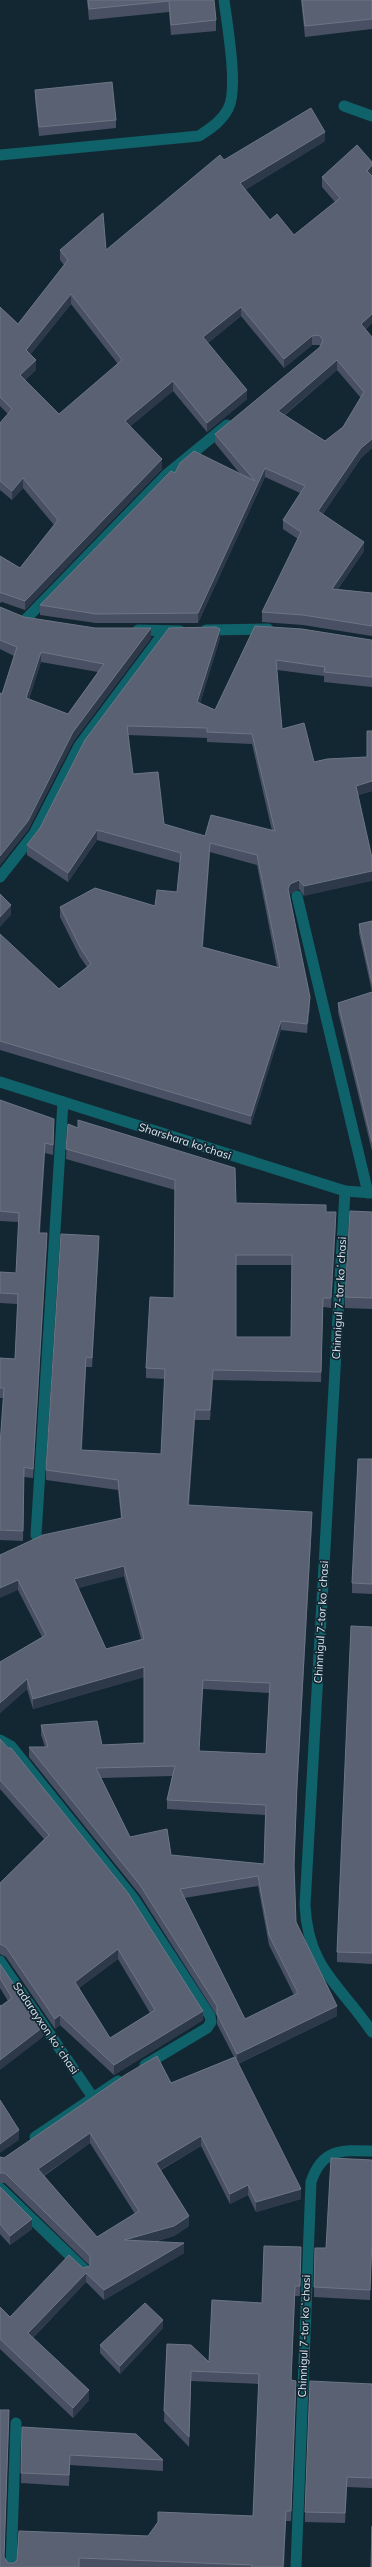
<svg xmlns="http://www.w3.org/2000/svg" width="372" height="2567" viewBox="0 0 372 2567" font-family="Mulish,sans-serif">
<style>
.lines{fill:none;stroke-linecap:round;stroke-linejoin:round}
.service{stroke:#0f6269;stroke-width:11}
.minor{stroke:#0f6269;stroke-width:11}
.tertiary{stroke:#0f6269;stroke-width:11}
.wall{fill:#495063;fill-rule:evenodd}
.shaded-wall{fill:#2d3949}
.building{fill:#596172;stroke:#6d7685;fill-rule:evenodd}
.labels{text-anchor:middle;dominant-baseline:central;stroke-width:3.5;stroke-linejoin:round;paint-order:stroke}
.street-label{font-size:11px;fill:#dbe7ef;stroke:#132733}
</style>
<rect width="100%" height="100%" fill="#132733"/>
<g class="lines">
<path class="service" d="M0,155L199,136C211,128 221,122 228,109C239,90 227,24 224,0"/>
<g class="minor">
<polyline points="344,106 372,116"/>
<polyline points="25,620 166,475 227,425"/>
<polyline points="138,630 180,631"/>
<polyline points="206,630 268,629"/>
<polyline points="0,877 34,834 79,746 165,631"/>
<polyline points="297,896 368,1193"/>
<path d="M345,1191L305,1905C308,1969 340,1984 372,2032"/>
<polyline points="36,1535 63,1102"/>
<polyline points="0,1740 11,1746 134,1899 210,2016 211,2022 207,2028 145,2065"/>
<polyline points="0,1961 92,2096"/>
<polyline points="35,2137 118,2081"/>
<polyline points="0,2188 85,2270"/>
<polyline points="11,2567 16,2423"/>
<path d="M296,2567L311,2182C322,2149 340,2150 372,2151"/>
</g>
<polyline class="tertiary" points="0,1082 345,1191 372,1193"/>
</g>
<g class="wall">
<polygon points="87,0 214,0 216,20 216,31 171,35 169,12 89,20"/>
<polygon points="301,0 372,0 372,29 305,37"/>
<polygon points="35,90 116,120 116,128 39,136 35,98"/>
<path d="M325,141L245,190L270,220L294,235L335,202L322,187V177L372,162V174L371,175L372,323L365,330L372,337V448L361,458L323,514L364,551L338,589L372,593V636L303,625L262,622V612L298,539L283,529V520L300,493L265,477L198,623H96L40,615V605L175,473L241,475L215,443V434L321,347L319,345H312L284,368L241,316L208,343L247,399L207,432L173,391L130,426L162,469L25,610L2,602L0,603V556L20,568L54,525L23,488L12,500L0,490V423L8,414L0,406V307L18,324L64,265L60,260V250H106L224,160ZM71,304L118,364L59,414L25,380L36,370L30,355ZM337,370L361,398L343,427L325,441L285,415Z"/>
<path d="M0,607L24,617L151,638L73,742L28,830L0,865V693L2,694L14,656L0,649ZM41,662L98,672L68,714L29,699Z"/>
<path d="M255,626L371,640H372V687L324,682V676L277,670L282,729L314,762L367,757L372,731V791L358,795L304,896L299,889L290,894V896L310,1006L307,1033L281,1030L251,1125L0,1050V934L59,989L87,967L80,957L60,917V907L155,906L177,892L180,863L97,840L68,882L27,855V845L40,828L85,740L220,638L200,703L215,710ZM128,735L207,738V742L252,744L272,831L205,836L164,824L133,774ZM210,852L257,865L277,967L203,947Z"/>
<polygon points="372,921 372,1151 338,1012 338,1003 372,992 359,933 359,924"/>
<polygon points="0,1100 54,1129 53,1155 45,1153 40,1233 47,1243 33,1478 24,1477 23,1541 0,1540 0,1445 4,1398 0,1398 0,1358 15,1359 18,1304 0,1303 0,1272 16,1273 19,1222 0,1221"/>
<path d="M68,1124L236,1203L326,1212L336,1222L331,1308L323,1307L321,1382L213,1380L210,1420H195L189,1505L312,1522L297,1793L294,1870L296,1922L337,2016L238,2064L301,2199L256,2212L248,2195L230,2204L201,2146L161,2170L189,2226L174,2236L154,2242L184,2253L104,2300L86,2282L33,2338L89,2400L73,2418L0,2349V2307L10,2317L83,2268L90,2266L5,2183H0V2157L4,2158L171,2083L234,2057L217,2024V2016L140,1895L29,1757V1747H45L41,1735V1725L102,1745L144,1743V1677L33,1709L27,1689L0,1713V1662L42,1637L0,1555L121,1518L118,1490L46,1480V1470L99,1245L92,1367H86L82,1450L161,1454L165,1379L146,1378V1368L174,1298L175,1190L66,1159ZM236,1265H292L291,1337H236ZM124,1576L141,1639L106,1649L78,1588ZM203,1689L269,1693L266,1754L199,1751ZM172,1776L167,1800V1809L265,1815L264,1864L171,1855L130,1837L101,1778ZM258,1886L269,1945L294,1995L245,2019L184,1898ZM90,2143L135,2214L97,2237L44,2176Z"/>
<polygon points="372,1212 372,1309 345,1308 345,1297"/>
<polygon points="372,1459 372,1594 352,1593 352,1583"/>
<polygon points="372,1627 372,1964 337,1962 337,1952"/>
<path d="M0,1739L203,2020L114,2075L60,2025L55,2029L6,1957L0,1954V1883L44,1839L0,1789ZM118,1959L150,2013L110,2038L79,1988Z"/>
<polygon points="0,1964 43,2037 1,2006 8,2001 0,1988"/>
<polygon points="372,2160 370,2300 314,2297 314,2287 326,2248"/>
<polygon points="0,2187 32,2229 10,2245 0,2234"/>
<polygon points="301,2257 300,2296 295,2296 291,2380 296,2391 291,2521 286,2521 284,2567 0,2567 9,2420 4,2557 8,2563 14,2563 148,2536 253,2516 259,2384 191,2381 189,2447 164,2421 167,2344 209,2362 262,2303"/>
<polygon points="163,2328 120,2374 100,2353 100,2345"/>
<polygon points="372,2384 372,2488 347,2487 345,2523 305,2522 305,2512"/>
<polygon points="22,2427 163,2460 163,2471 70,2465 69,2486 21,2483"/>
</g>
<g class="shaded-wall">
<polygon points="325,132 325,141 240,193 240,183"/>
<polygon points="372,165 372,174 367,180 367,171"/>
<polygon points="71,294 71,304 26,360 26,350"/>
<polygon points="241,307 241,316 203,347 203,337"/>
<polygon points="372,314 372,323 361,334 361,324"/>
<polygon points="312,336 312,345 284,368 284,359"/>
<polygon points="36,360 36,370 20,385 20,375"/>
<polygon points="337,360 337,370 278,420 278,411"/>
<polygon points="173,381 173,391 125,431 125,421"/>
<polygon points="247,390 247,399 207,432 207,423"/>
<polygon points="372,439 372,448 361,458 318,521 318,511 361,448"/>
<polygon points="162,459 162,469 25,610 25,601"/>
<polygon points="265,468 265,477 198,623 198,613"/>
<polygon points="23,478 23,488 12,500 12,491"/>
<polygon points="364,542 364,551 332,598 332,589"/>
<polygon points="151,628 151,638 73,742 28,830 0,865 0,856 73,732"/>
<polygon points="220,629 220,638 197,712 197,702"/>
<polygon points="41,652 41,662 26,708 26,698"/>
<polygon points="372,781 372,791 356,795 356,786"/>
<polygon points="97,830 97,840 68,882 68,873"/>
<polygon points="210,843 210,852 202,956 202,947"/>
<polygon points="372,871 372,881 304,896 304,886"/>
<polygon points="299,880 299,889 290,894 288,899 288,889 290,884"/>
<polygon points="11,905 11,915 0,927 0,917"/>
<polygon points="310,997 310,1006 307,1033 307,1024"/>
<polygon points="281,1021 281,1030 251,1125 251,1116"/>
<polygon points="54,1119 54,1129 53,1155 53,1145"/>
<polygon points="45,1143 45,1153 39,1243 39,1233"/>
<polygon points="336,1212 336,1222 331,1308 331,1298"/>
<polygon points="47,1233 47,1243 33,1478 33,1469"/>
<polygon points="99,1236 99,1245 92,1367 92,1358"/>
<polygon points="86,1357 86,1367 81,1459 81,1450"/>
<polygon points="213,1370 213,1380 210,1420 210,1410"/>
<polygon points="195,1410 195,1420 188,1515 188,1505"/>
<polygon points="312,1512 312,1522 297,1793 294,1875 297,1784"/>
<polygon points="124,1566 124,1576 74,1589 74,1579"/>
<polygon points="18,1580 18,1590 0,1598 0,1588"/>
<polygon points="144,1667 144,1677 33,1709 33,1699"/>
<polygon points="27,1679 27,1689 0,1713 0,1703"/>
<polygon points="203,1680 203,1689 199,1760 199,1751"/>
<polygon points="118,1949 118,1959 75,1991 75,1982"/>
<polygon points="337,2006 337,2016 237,2064 237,2054"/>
<polygon points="203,2011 203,2020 114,2075 114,2065"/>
<polygon points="60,2015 60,2025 55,2029 55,2019"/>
<polygon points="43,2027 43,2037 0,2070 0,2060"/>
<polygon points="19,2130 19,2140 0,2153 0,2144"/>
<polygon points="90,2133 90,2143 38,2179 38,2169"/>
<polygon points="201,2136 201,2146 156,2172 156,2163"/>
<polygon points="248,2185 248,2195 230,2204 230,2194"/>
<polygon points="301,2189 301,2199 256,2212 256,2202"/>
<polygon points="189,2216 189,2226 174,2236 124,2250 124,2240"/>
<polygon points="32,2219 32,2229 10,2245 10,2236"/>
<polygon points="372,2241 372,2251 370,2300 370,2290"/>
<polygon points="184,2243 184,2253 104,2300 104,2290"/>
<polygon points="86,2273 86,2282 28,2343 28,2333"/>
<polygon points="295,2286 295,2296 291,2391 291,2380"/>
<polygon points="163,2320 163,2328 120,2374 120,2366"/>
<polygon points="191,2371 191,2381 189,2447 189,2437"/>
<polygon points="296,2381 296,2391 291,2521 291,2511"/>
<polygon points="89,2390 89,2400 73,2418 73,2408"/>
<polygon points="70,2455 70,2465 69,2486 69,2475"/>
<polygon points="347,2477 347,2487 345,2523 345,2513"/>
<polygon points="286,2511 284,2567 283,2567"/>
</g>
<g class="building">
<polygon points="88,0 214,0 216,20 171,25 169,1 89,9"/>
<polygon points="302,0 372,0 372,19 305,26"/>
<polygon points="112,82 116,120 39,127 35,90"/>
<path d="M311,108L325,132L240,183L270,220L277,214L294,235L340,198L322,177L357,145L372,162V165L367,171L372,176V314L361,324L372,337V439L361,448L318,511L364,542L332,589L372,593V626L303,615L262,612L301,532L283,520L305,486L265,468L198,613L96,614L40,605L171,471L175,473L180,463L194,451L255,481L215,434L320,347L323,340L319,335L312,336L284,359L241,307L203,337L247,390L207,423L173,381L125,421L162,459L25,601L2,593H0V556L20,568L58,520L23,478L12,491L0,481V423L12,409L0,397V307L18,324L68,260L60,250L103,213L106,250L220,155L224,160ZM71,294L122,360L59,414L20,375L36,360L26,350ZM337,360L364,392L343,427L325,441L278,411Z"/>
<path d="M0,607L24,617L95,628H151L73,732L28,821L0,856V693L2,694L17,647L0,640ZM41,652L104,664L68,714L26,698Z"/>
<path d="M255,626L302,629L371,640H372V677L324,672L325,667L276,660L282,729L304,723L314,762L327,759L367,757V731H372V781L356,786L372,858V871L304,886L299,880L290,884L288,889L310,997L307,1024L281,1021L251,1116L0,1041V934L59,989L91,964L80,947L60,907L95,888L155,906L157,890L177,892L181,853L97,830L68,873L27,845L40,828L85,740L169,628L216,627L220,629L197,702L215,710ZM127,726L207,728V732L252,734L275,831L211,815L205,836L164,824L158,772L133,774ZM210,843L257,855L280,968L202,947Z"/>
<polygon points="0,894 11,905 0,917"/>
<polygon points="372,921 372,983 359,924"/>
<polygon points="372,992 372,1018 371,1018 372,1020 372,1142 338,1003"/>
<polygon points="0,1100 54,1119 53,1145 45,1143 39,1233 47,1233 33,1469 24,1467 23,1531 0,1530 0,1445 4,1388 0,1388 0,1358 15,1359 18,1294 0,1293 0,1272 16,1273 19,1213 0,1211"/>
<path d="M78,1120L235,1168L236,1203L326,1205V1212H336L331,1298H323L321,1372L213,1370L210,1410H195L188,1505L312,1512L297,1784L294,1865L296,1922L337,2006L237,2054L217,2014V2006L140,1885L29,1747H48L41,1725L97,1721L102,1745L144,1743V1667L33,1699L27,1679L0,1703V1662L46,1635L18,1580L0,1588V1555L43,1535L122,1518L118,1480L46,1470L61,1234L99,1236L92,1358L86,1357L81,1450L161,1454L165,1369L146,1368L150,1297L174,1298L175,1180L66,1149L68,1124L78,1128ZM236,1255H292L291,1337H236ZM124,1566L144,1639L106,1649L74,1579ZM203,1680L270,1683L266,1754L199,1751ZM175,1766L167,1800L266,1805L264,1864L171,1855L167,1829L130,1837L96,1768ZM258,1876L269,1935L298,1993L245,2019L180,1889Z"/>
<polygon points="350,1211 372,1212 372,1298 345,1297"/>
<polygon points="358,1459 372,1459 372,1584 352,1583"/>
<polygon points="351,1626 372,1627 372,1953 337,1952"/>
<path d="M0,1739L8,1748H11L128,1893L203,2011L114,2065L60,2015L55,2019L6,1947L0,1944V1883L49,1835L0,1780ZM118,1949L155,2010L110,2038L75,1982Z"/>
<polygon points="0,1964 43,2027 0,2060 0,2005 1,2006 12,1998 0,1978"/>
<path d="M157,2056L171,2083L235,2057L301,2189L256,2202L248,2185L230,2194L201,2136L156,2163L189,2216L174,2226L124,2240L184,2243L104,2290L86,2273L28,2333L89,2390L73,2408L0,2339V2307L10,2317L69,2255L83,2268L90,2266V2256L5,2173H0V2157L4,2158L125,2075ZM90,2133L139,2211L97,2237L38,2169Z"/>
<polygon points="0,2100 19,2130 0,2144"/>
<polygon points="331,2158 372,2160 372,2241 370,2290 314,2287 315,2248 326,2248"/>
<polygon points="0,2187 32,2219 10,2236 0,2224"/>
<polygon points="264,2246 301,2247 300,2286 295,2286 291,2380 296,2381 291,2511 286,2511 283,2567 252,2567 252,2565 79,2558 79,2567 0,2567 0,2410 9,2410 4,2557 8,2563 14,2563 17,2560 19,2531 148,2536 158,2522 158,2512 253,2516 259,2374 191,2371 189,2437 164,2411 167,2344 191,2345 209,2362 212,2300 262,2303"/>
<polygon points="145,2303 163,2320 120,2366 100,2345"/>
<polygon points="310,2381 372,2384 372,2478 347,2477 345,2513 305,2512"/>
<polygon points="22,2427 136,2434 163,2460 70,2455 69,2475 21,2473"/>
<polygon points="372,2526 372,2567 371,2567"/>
</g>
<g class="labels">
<g class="street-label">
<text transform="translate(185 1141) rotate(18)">Sharshara ko'chasi</text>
<text transform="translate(339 1298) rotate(-87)">Chinnigul 7-tor koʻchasi</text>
<text transform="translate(321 1622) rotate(-87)">Chinnigul 7-tor koʻchasi</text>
<text transform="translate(46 2028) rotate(56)">Sadarayxon koʻchasi</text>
<text transform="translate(304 2336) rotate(-88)">Chinnigul 7-tor koʻchasi</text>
</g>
</g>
</svg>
